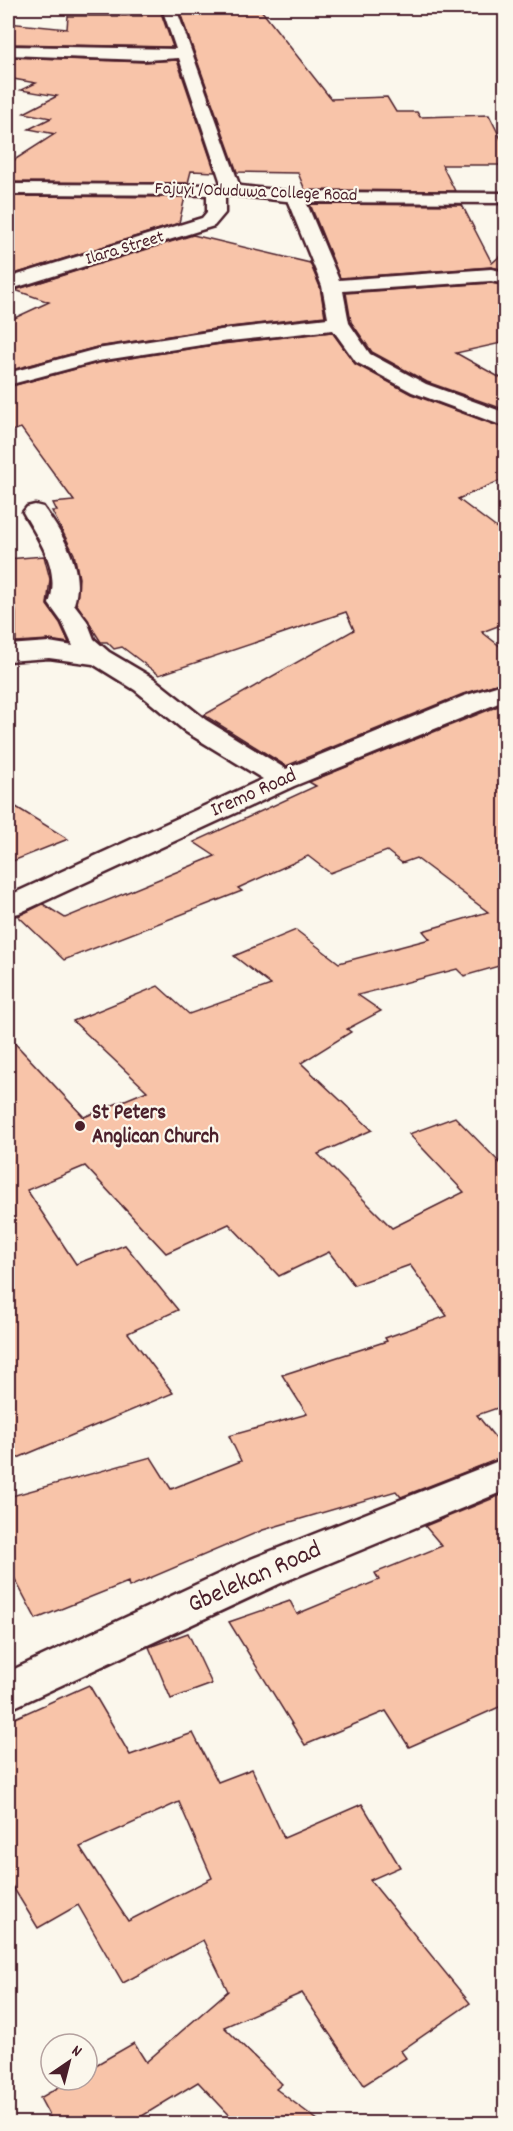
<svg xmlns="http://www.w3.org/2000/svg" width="513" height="2131" viewBox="0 0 513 2131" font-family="Dekko,sans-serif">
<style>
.building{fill:#f8c4a9;stroke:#4a1f2b;stroke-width:1.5;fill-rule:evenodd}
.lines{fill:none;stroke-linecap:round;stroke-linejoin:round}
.street-casing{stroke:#4a1f2b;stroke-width:5}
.primary-casing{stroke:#4a1f2b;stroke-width:5}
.street{fill:#fbf7ec;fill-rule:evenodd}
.primary{fill:#fbf7ec;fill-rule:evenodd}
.poi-dot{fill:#4a1f2b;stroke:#fbf7ec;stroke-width:2}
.labels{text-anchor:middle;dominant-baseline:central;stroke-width:4.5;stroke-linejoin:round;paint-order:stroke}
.far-street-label{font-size:18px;fill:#4a1f2b;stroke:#fbf7ec}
.street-label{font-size:21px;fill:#4a1f2b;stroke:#fbf7ec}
.poi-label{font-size:21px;font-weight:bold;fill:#4a1f2b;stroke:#fbf7ec;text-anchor:start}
.near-street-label{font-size:26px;fill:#4a1f2b;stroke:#fbf7ec}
</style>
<rect width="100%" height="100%" fill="#fbf7ec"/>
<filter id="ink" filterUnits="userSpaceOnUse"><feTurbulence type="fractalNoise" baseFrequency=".0167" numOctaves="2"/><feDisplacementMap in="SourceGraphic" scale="12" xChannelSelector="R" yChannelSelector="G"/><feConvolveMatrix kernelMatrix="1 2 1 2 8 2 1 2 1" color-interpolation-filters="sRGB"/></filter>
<g filter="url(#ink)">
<g class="building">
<polygon points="140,10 160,10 173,47 8,44 8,23 67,29 68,16 142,16"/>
<polygon points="179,10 261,10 331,99 387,97 396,112 417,112 420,117 489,115 506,149 506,165 442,165 455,191 305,190 298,173 237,172"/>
<polygon points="8,57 145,62 177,60 215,172 191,171 188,183 8,182 8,164 55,134 29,129 51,118 24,113 57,96 21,90 36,83 8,78"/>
<polygon points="8,196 185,197 179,223 8,276"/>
<polygon points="310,204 462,205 492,263 506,251 506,270 491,267 340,278"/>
<polygon points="193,235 310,263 320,287 325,316 221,328 97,347 8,371 8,321 49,302 15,290"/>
<polygon points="491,283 506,286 506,342 456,353 506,381 506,410 427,382 372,352 351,322 346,293"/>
<polygon points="332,332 355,364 411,394 506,429 506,478 458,499 506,535 506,623 482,632 506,651 506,681 463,694 286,766 204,715 354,630 346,612 159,675 122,647 114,649 107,642 101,642 76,603 79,578 74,554 52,511 57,511 53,503 74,501 21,428 8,432 8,387 98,363 221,344"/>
<polygon points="44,556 50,579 47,605 60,623 69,643 49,640 16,642 16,614 8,559"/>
<polygon points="506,703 506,964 464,976 457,969 358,995 381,1011 347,1029 351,1032 301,1063 372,1130 318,1154 392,1228 464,1192 409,1134 455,1117 506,1169 506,1405 477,1415 506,1451 506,1456 401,1497 396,1491 263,1530 129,1587 128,1582 36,1619 8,1566 8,1497 151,1457 171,1489 241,1461 229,1436 307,1414 282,1375 387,1341 385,1338 447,1316 410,1265 354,1285 329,1252 279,1276 229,1224 166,1253 85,1166 27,1190 76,1264 125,1245 178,1310 128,1333 173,1393 8,1462 8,1036 84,1117 147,1091 73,1021 158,986 189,1014 271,985 234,956 296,930 339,963 430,939 423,931 488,912 416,858 402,863 387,851 330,873 308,856 238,888 242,891 64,960 18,916 43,904 65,918 215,856 194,842 316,786 309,782"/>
<polygon points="8,802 68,839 8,863"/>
<polygon points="506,1493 506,1704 409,1747 386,1711 305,1745 229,1622 290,1601 297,1614 379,1580 375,1573 442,1546 425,1526"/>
<polygon points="188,1633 212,1684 171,1699 149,1647"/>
<path d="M89,1685L130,1755L193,1733L218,1782L252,1769L284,1838L362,1804L400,1867L370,1880L470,2003L401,2051L406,2058L364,2085L302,1993L224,2027L282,2084L276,2089L323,2124H238L198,2082L129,2124H54L40,2098L71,2080H87V2070L134,2043L146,2062L228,1991L203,1940L123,1983L78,1905L38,1928L8,1879V1721ZM179,1802L212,1878L128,1921L80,1847Z"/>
</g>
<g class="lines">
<defs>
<g id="street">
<polygon points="162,8 176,8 241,190 232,195 225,192 225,213 214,226 8,290 8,278 202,218 207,212 207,190 210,186 222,186 179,58 145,60 8,55 8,46 176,49"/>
<polygon points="295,192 304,197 339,280 491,269 506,272 506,284 491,281 343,291 349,323 370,354 426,384 506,413 506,427 412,392 356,362 333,330 221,342 98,361 8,385 8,373 97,349 221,330 328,318 322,286 286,197"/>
<path d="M35,505L43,507C63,535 85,569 74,604L87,621L94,639L109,652L153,678L206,720L286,769L464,696L506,683V700L294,786L19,913L8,916V896L263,779L186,732L135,690L93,664L49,658L8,661V645L49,642L73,646L62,622L49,604C61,569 40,542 23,512L27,507Z"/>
<polygon points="506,1458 506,1490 281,1583 8,1710 8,1672 251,1559"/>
</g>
<polygon id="primary" points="8,184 232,185 295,192 506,193 506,203 295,202 232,195 8,194"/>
</defs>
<use href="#street" class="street-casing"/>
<use href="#primary" class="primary-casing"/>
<use href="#street" class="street"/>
<use href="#primary" class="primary"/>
</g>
</g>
<circle class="poi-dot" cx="80" cy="1126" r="6"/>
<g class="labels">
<g class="far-street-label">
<text transform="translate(256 193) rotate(2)">Fajuyi /Oduduwa College Road</text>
<text transform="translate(125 249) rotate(-17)">Ilara Street</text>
</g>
<g class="street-label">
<text transform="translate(254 794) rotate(-24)">Iremo Road</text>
</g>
<g class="poi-label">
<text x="92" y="1114">St Peters<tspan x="92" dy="24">Anglican Church</tspan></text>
</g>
<g class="near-street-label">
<text transform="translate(255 1578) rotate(-24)">Gbelekan Road</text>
</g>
</g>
<rect width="513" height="2131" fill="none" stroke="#fbf7ec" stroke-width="30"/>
<rect x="15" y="15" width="483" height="2101" fill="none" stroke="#4a1f2b" stroke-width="2" filter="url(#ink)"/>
<g transform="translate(69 2062) rotate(35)"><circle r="28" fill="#fbf7ec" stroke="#b4a19f" stroke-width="1.5"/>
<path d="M0-4.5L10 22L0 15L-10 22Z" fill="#4a1f2b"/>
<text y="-9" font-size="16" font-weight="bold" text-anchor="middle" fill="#4a1f2b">N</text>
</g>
</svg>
